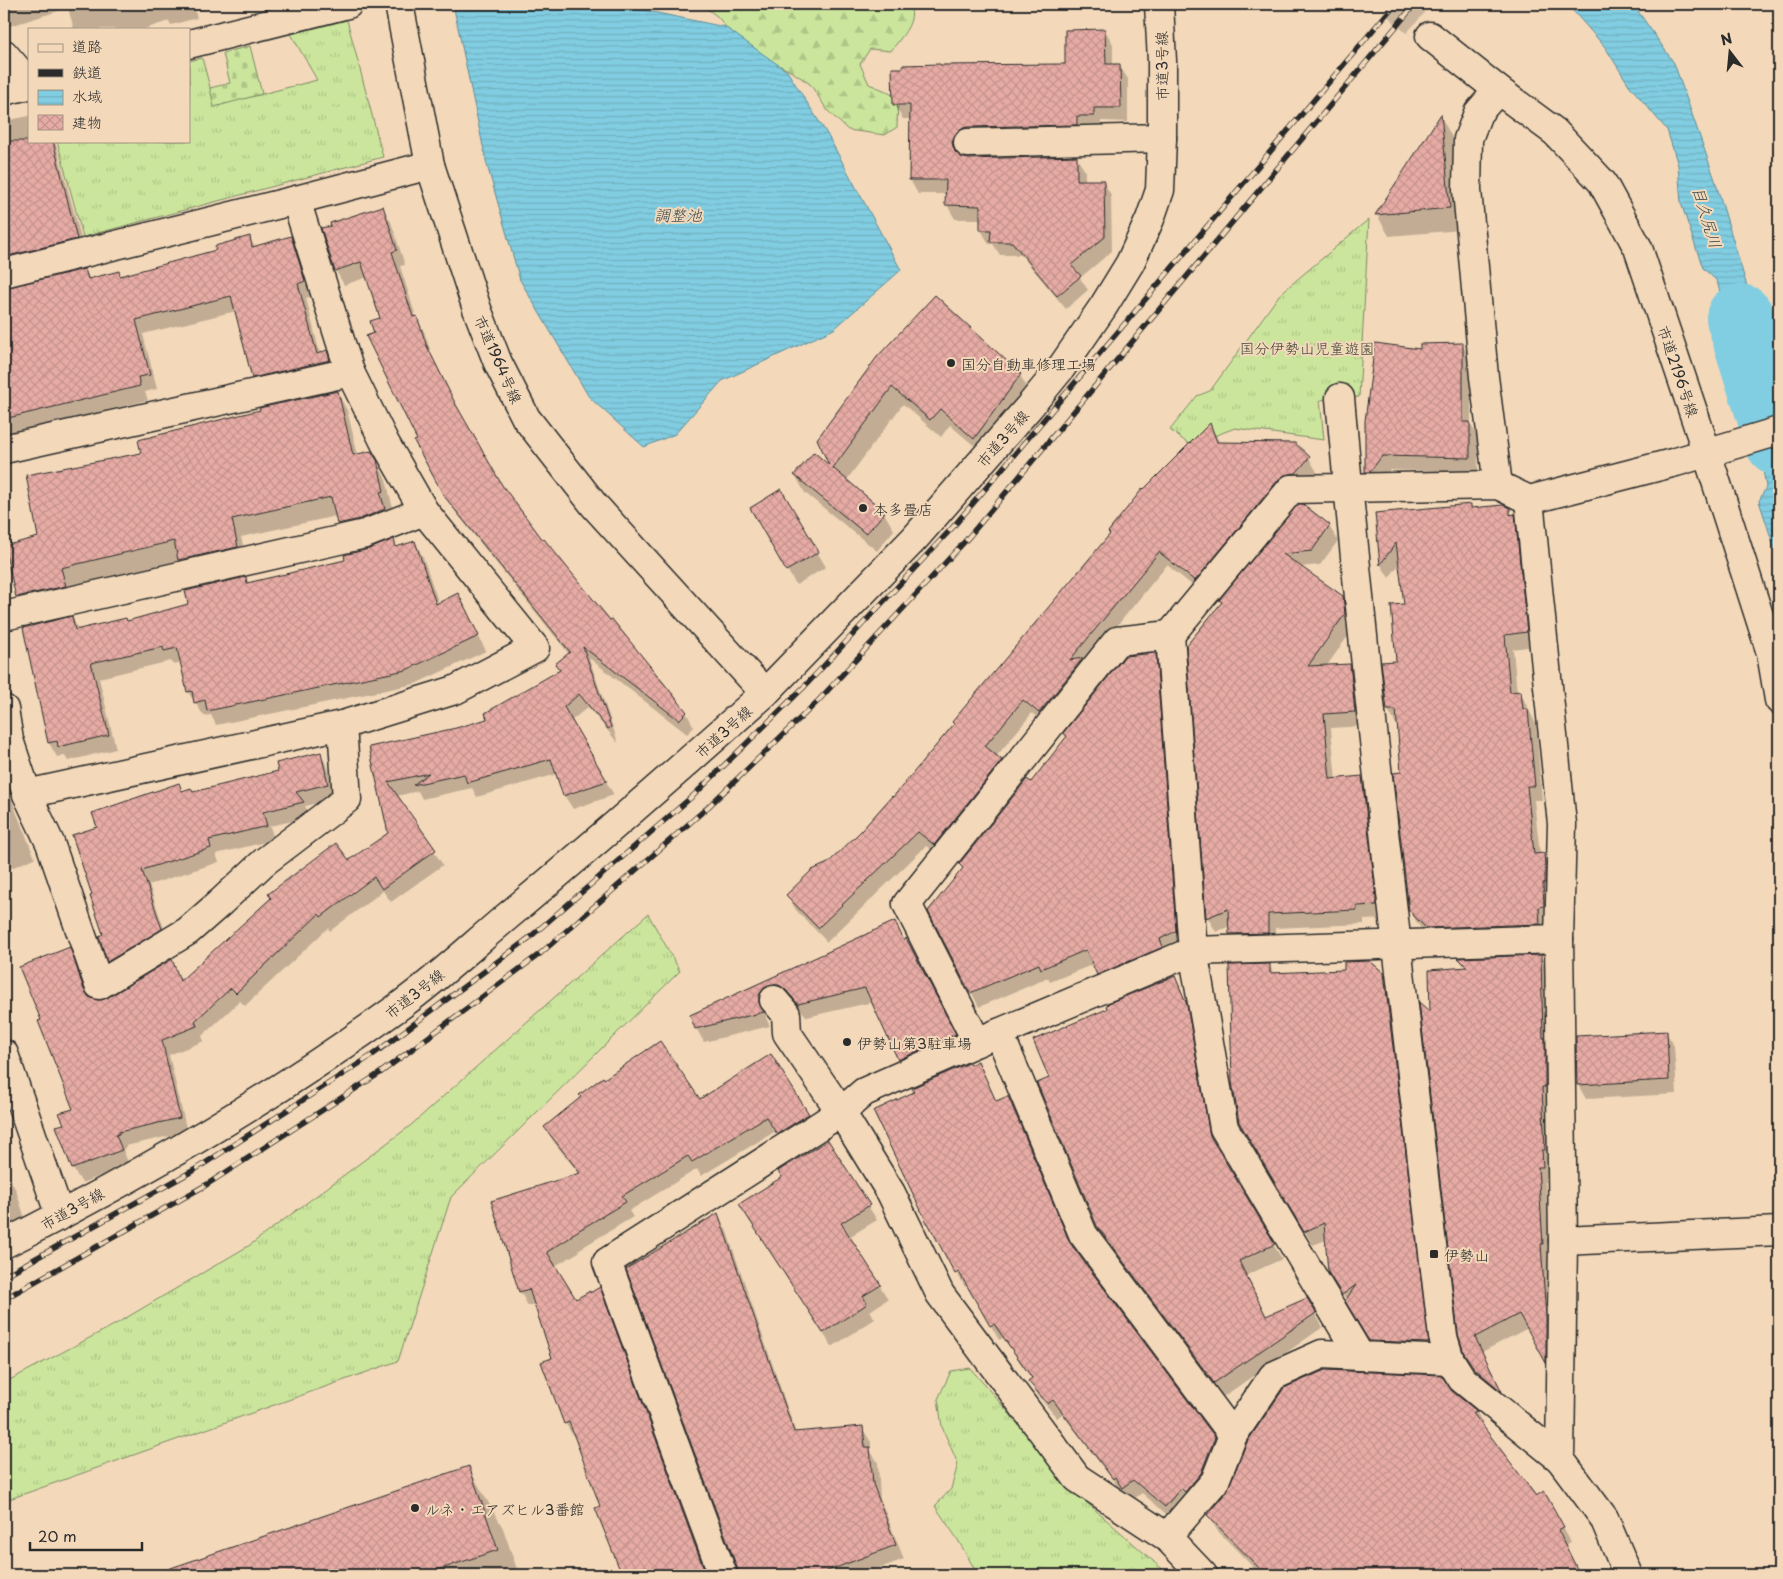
<svg xmlns="http://www.w3.org/2000/svg" width="1783" height="1579" viewBox="0 0 1783 1579" font-family="'Playpen Sans','Klee One',sans-serif">
<style>
.grass{fill:url(#grass-tufts);stroke:#7b8864}
.forest{fill:url(#forest-firs);stroke:#7b8864}
.cemetery{fill:url(#cemetery-stones);stroke:#7b8864}
.water{fill:url(#water-rules);stroke:#5f8c98}
.shadow{fill:#0003}
.lines{fill:none;stroke-linecap:round;stroke-linejoin:round}
.river{stroke:#81cde1;stroke-width:68}
.building{fill:url(#building-cross-hatch);stroke:#2b2b2b}
.tertiary-tunnel{stroke:#cbb69d;stroke-width:28;stroke-dasharray:28 14;stroke-linecap:butt}
.minor-casing{stroke:#2b2b2b;stroke-width:31}
.tertiary-casing{stroke:#2b2b2b;stroke-width:31}
.minor{stroke:#f3d9ba;stroke-width:28}
.tertiary{stroke:#f3d9ba;stroke-width:28}
.rail-casing{stroke:#2b2b2b;stroke-width:5.5}
.rail{stroke:#f3d9ba;stroke-width:4;stroke-dasharray:11;stroke-linecap:butt}
.poi-dot{fill:#2b2b2b;stroke:#f3d9ba;stroke-width:2}
.labels{text-anchor:middle;dominant-baseline:central;stroke-width:4;stroke-linejoin:round;paint-order:stroke}
.street-label{font-size:15px;fill:#2b2b2b;stroke:#f3d9ba}
.park-label{font-size:15px;fill:#43473c;stroke:#f3d9ba}
.poi-label{font-size:15px;fill:#2b2b2b;stroke:#f3d9ba;text-anchor:start}
.water-label{font-size:16px;font-style:italic;fill:#3c4b4f;stroke:#f3d9ba}
</style>
<defs>
<pattern id="grass-tufts" width="24" height="20" patternUnits="userSpaceOnUse" patternTransform="scale(1.25)"><rect width="24" height="20" fill="#cbe69c"/><path d="M3 7l-1-3M5 7V3M7 7l1-3M15 17l-1-3M17 17v-4M19 17l1-3" fill="none" stroke="#aec587"/></pattern>
<pattern id="forest-firs" width="22" height="20" patternUnits="userSpaceOnUse" patternTransform="scale(1.25)"><rect width="22" height="20" fill="#cbe69c"/><path d="M5 1l3.5 6h-7zM16 11l3.5 6h-7z" fill="#aec587"/></pattern>
<pattern id="cemetery-stones" width="16" height="16" patternUnits="userSpaceOnUse" patternTransform="scale(1.25)"><rect width="16" height="16" fill="#cbe69c"/><path d="M2 7V4a2 2 0 0 1 4 0v3zM10 15v-3a2 2 0 0 1 4 0v3z" fill="#aec587"/></pattern>
<pattern id="water-rules" width="6" height="5" patternUnits="userSpaceOnUse" patternTransform="scale(1.25)"><rect width="6" height="5" fill="#81cde1"/><path d="M0 2.5h6" fill="none" stroke="#70b0c1"/></pattern>
<pattern id="building-cross-hatch" width="8" height="8" patternUnits="userSpaceOnUse" patternTransform="scale(1.25)"><rect width="8" height="8" fill="#e6aba4"/><path d="M0 0l8 8M0 8l8-8" fill="none" stroke="#c5938d"/></pattern>
</defs>
<rect width="100%" height="100%" fill="#f3d9ba"/>
<filter id="ink" filterUnits="userSpaceOnUse"><feTurbulence type="fractalNoise" baseFrequency=".02" numOctaves="2"/><feDisplacementMap in="SourceGraphic" scale="10" xChannelSelector="R" yChannelSelector="G"/><feConvolveMatrix kernelMatrix="1 2 1 2 8 2 1 2 1" color-interpolation-filters="sRGB"/></filter>
<g filter="url(#ink)">
<g class="grass">
<polygon points="347,20 383,157 83,237 57,141 189,141 189,61 202,58 215,106 317,80 291,34"/>
<polygon points="1369,219 1359,397 1320,400 1324,440 1235,428 1190,445 1170,430 1197,396 1210,391 1280,294"/>
<polygon points="648,914 680,971 451,1197 398,1361 4,1501 4,1383 114,1325 250,1245 410,1126"/>
<polygon points="970,1368 1084,1500 1169,1575 978,1575 958,1540 935,1506 951,1489 958,1464 942,1427 938,1399 951,1371"/>
</g>
<path class="forest" d="M701,4H909C918,21 901,37 891,51L870,49L860,64L869,84L886,91L898,99L897,127L885,135L848,130L828,111L810,84L794,73L765,58L736,40L718,17Z"/>
<polygon class="cemetery" points="250,46 262,94 214,107 210,88 230,83 223,53"/>
<g class="water">
<polygon points="453,4 598,4 599,8 643,10 725,27 787,71 827,134 901,270 834,329 722,381 675,434 644,447 589,397 520,280 487,165"/>
<polygon points="1567,4 1633,4 1674,63 1714,177 1771,366 1779,377 1779,405 1752,413 1717,281 1703,268 1695,245 1681,203 1678,165 1667,130 1629,85 1605,47"/>
<polygon points="1779,454 1779,562 1759,501 1766,487 1761,459"/>
</g>
<g class="shadow">
<polygon points="4,4 211,4 212,6 195,11 197,18 171,25 169,21 144,29 74,29 68,8 4,28"/>
<polygon points="1105,30 1113,44 1113,65 1119,65 1128,79 1128,122 1101,121 1101,129 962,149 960,158 968,160 1076,157 1085,171 1085,181 1103,181 1111,195 1112,251 1080,278 1088,290 1066,309 1021,255 1000,255 993,244 989,244 981,230 981,219 955,219 947,205 947,194 918,194 910,180 911,119 903,119 895,105 893,69 1067,65"/>
<polygon points="29,116 29,141 55,141 85,253 4,260 4,121"/>
<polygon points="1441,117 1452,137 1462,230 1389,236 1377,215"/>
<polygon points="383,208 391,222 405,265 400,266 416,317 424,331 433,360 463,419 501,486 543,542 686,712 694,727 687,734 589,658 618,742 617,742 588,707 571,721 614,795 573,809 564,795 557,774 477,797 472,788 422,799 418,791 397,796 443,865 391,902 383,891 330,931 328,928 245,1006 240,1001 202,1036 204,1041 169,1055 187,1132 126,1146 126,1148 123,1149 129,1165 82,1183 73,1169 58,1127 65,1125 74,1109 43,1021 69,949 77,963 89,998 98,1002 108,1000 172,961 182,981 389,833 371,748 457,729 489,720 560,671 557,664 569,654 454,510 416,442 419,441 375,334 382,319 368,277 344,285 336,271 323,229"/>
<polygon points="249,238 255,247 290,238 299,252 312,296 306,298 320,354 326,352 334,366 261,392 253,377 236,311 143,334 157,389 145,392 148,400 10,434 4,422 4,302 85,270 90,279 118,272 121,277 218,251"/>
<polygon points="1462,345 1471,359 1471,425 1478,437 1478,472 1390,470 1378,486 1375,486 1367,472 1422,350"/>
<polygon points="878,358 1020,375 1030,393 985,455 950,425 941,437 903,404 846,481 884,513 894,530 877,551 805,493 795,475 833,469 818,439"/>
<polygon points="337,392 347,410 358,455 371,452 386,479 393,509 390,510 395,527 349,542 338,524 336,516 241,537 248,565 190,578 180,560 71,586 75,604 28,615 17,597 5,546 39,538 143,454"/>
<polygon points="1210,425 1220,443 1309,458 1317,472 1203,594 1167,565 1085,665 1048,727 1032,713 996,757 1001,761 1009,775 943,858 926,846 827,942 796,910 788,896 829,864 894,799 1111,535 1144,491"/>
<polygon points="781,491 826,567 796,585 751,508"/>
<polygon points="1470,505 1473,509 1509,509 1522,530 1534,646 1513,649 1517,693 1520,692 1536,724 1542,800 1534,800 1540,854 1543,854 1551,868 1547,938 1436,942 1419,926 1410,911 1398,724 1396,724 1388,710 1397,662 1405,605 1400,563 1389,578 1381,565 1376,514"/>
<polygon points="1302,506 1329,526 1338,541 1320,565 1300,567 1342,596 1351,611 1353,629 1326,667 1350,665 1358,679 1363,726 1331,728 1336,780 1362,777 1370,791 1384,919 1364,920 1364,924 1275,928 1276,947 1238,948 1230,934 1230,926 1216,932 1208,918 1188,647 1222,603 1221,600"/>
<polygon points="393,541 397,548 415,542 423,557 439,604 458,595 486,651 415,684 216,725 211,715 204,716 188,692 182,663 174,665 171,661 99,678 116,749 68,761 65,756 57,757 49,743 25,629 72,618 79,630 127,622 189,604 245,579 248,584 347,561"/>
<polygon points="1155,654 1163,668 1183,946 1106,988 1094,964 1050,982 1048,978 979,1007 930,911 963,870 960,864 1031,784 1067,738 1065,734"/>
<polygon points="320,754 328,768 335,799 305,806 311,817 270,826 274,840 216,854 219,862 149,885 169,943 117,975 109,961 100,937 105,935 99,828 179,784 183,792 193,793 280,772"/>
<polygon points="4,769 15,809 35,858 4,871"/>
<polygon points="894,923 905,942 906,940 914,953 962,1049 908,1073 873,1002 807,1017 795,1003 766,1010 766,1018 770,1026 704,1042 696,1028 692,1015"/>
<polygon points="1540,957 1548,971 1550,1181 1545,1181 1551,1258 1549,1258 1553,1333 1553,1374 1528,1328 1482,1352 1507,1402 1484,1383 1474,1368 1432,1014 1465,968 1460,959"/>
<polygon points="1269,965 1274,974 1383,974 1392,989 1436,1357 1379,1355 1329,1271 1326,1240 1313,1245 1240,1122"/>
<polygon points="1174,977 1182,992 1194,1021 1218,1151 1282,1259 1247,1275 1266,1317 1307,1300 1323,1327 1223,1397 1107,1241 1098,1226 1050,1079 1109,1010"/>
<polygon points="1666,1032 1674,1046 1677,1094 1586,1099 1578,1085"/>
<polygon points="978,1063 997,1102 1008,1097 1016,1111 1075,1251 1214,1438 1223,1453 1173,1520 1142,1493 1131,1501 1124,1491 1122,1492 1062,1414 1057,1418 1038,1396 1030,1381 1032,1379 1003,1338 999,1340 968,1285 965,1287 928,1223 970,1066"/>
<polygon points="699,1101 808,1115 816,1129 787,1148 776,1131 701,1176 697,1169 629,1211 633,1217 578,1250 579,1252 555,1266 576,1301 590,1295 599,1289 607,1303 708,1575 622,1575 597,1508 602,1507 575,1437 574,1437 565,1423 554,1359 535,1304 528,1306 520,1291 580,1175 554,1142 545,1127"/>
<polygon points="828,1142 877,1220 849,1237 888,1299 870,1311 875,1319 832,1347 749,1219 784,1178"/>
<polygon points="4,1169 16,1190 33,1244 4,1253"/>
<polygon points="718,1215 726,1229 796,1433 862,1428 871,1442 871,1452 878,1462 880,1499 904,1559 862,1575 739,1575"/>
<polygon points="1451,1392 1477,1413 1485,1427 1483,1427 1535,1498 1552,1508 1571,1542 1565,1545 1580,1575 1248,1575 1245,1570 1253,1567 1217,1530 1208,1515"/>
<polygon points="468,1467 503,1528 519,1575 154,1575"/>
</g>
<g class="lines">
<polyline class="river" points="1740,318 1779,442"/>
</g>
<g class="building">
<polygon points="1105,29 1106,64 1120,64 1121,108 1094,108 1094,116 1077,116 1077,125 967,127 960,129 955,135 952,143 955,152 961,157 968,159 1077,156 1077,180 1104,180 1105,237 1071,265 1081,276 1057,296 1012,242 990,242 991,230 980,230 980,206 945,205 946,180 909,180 910,105 893,105 892,68 903,68 903,65 940,64 940,65 1065,64 1065,30"/>
<polygon points="1441,114 1450,208 1375,215"/>
<polygon points="4,141 53,141 77,239 4,257"/>
<polygon points="383,206 397,250 392,252 413,317 417,316 426,344 455,403 502,485 543,540 544,539 610,620 612,619 687,712 679,720 583,647 611,727 608,729 579,694 564,707 607,781 563,796 551,759 467,783 464,774 413,785 429,773 388,782 436,850 382,889 374,877 321,917 319,914 236,993 231,988 195,1021 197,1026 162,1040 180,1118 119,1132 119,1134 116,1135 122,1150 72,1169 56,1126 64,1124 59,1113 73,1109 38,1021 41,1020 19,967 70,947 84,990 89,997 98,1000 107,998 172,959 180,981 271,898 268,894 336,843 349,860 388,833 369,747 456,728 487,719 485,713 560,670 555,664 570,652 444,496 414,441 417,440 366,336 374,333 370,321 380,318 361,262 335,271 321,228 331,226 330,223"/>
<polygon points="250,236 252,247 291,236 305,281 298,284 317,354 327,350 330,360 252,378 231,296 136,320 150,375 138,377 140,386 4,419 4,288 85,269 88,279 119,271 120,276 216,250 215,246"/>
<polygon points="935,295 1021,374 974,439 940,409 930,420 892,387 833,468 885,512 866,534 794,475 814,452 829,465 817,439 877,357"/>
<polygon points="1375,343 1420,349 1420,344 1463,343 1463,422 1470,422 1470,458 1382,456 1370,472 1365,472 1365,421"/>
<polygon points="338,391 353,455 371,451 377,460 384,491 380,492 385,509 360,519 337,524 331,497 232,519 238,547 178,560 174,541 61,568 66,586 16,597 4,546 38,537 26,475 141,453 138,440 260,410 259,408"/>
<polygon points="1210,423 1217,442 1295,443 1310,457 1296,473 1285,475 1279,479 1195,581 1159,552 1070,660 1083,658 1039,713 1023,700 985,746 1002,760 934,845 918,832 818,928 786,895 812,870 828,863 862,830 892,796 893,797 954,724 952,722 1110,534 1108,532 1143,488 1144,489"/>
<polygon points="781,489 819,552 786,571 750,508"/>
<polygon points="1298,504 1303,504 1330,525 1312,551 1283,554 1343,596 1345,614 1308,666 1350,664 1355,712 1324,714 1330,779 1362,776 1377,905 1357,906 1357,910 1268,914 1268,933 1229,934 1228,909 1206,918 1186,646 1222,602 1219,600"/>
<polygon points="1471,504 1471,508 1503,505 1510,508 1510,515 1515,514 1527,632 1505,635 1510,692 1521,691 1523,709 1528,709 1535,786 1527,786 1534,854 1544,853 1545,866 1545,883 1543,883 1544,906 1539,907 1540,924 1426,928 1409,911 1393,773 1401,772 1396,710 1387,710 1381,662 1396,661 1391,605 1404,604 1396,543 1380,565 1375,513"/>
<polygon points="394,539 396,547 415,541 436,604 458,593 479,636 406,670 207,711 205,700 194,703 192,691 187,692 177,648 164,651 163,647 91,663 109,735 58,747 57,741 48,743 23,628 72,616 75,630 126,618 127,621 188,604 185,591 246,577 247,583 345,560 344,555 369,549"/>
<polygon points="1156,653 1176,931 1160,939 1163,947 1097,975 1086,950 1041,969 1039,964 970,993 928,911 963,868 959,864 1027,779 1031,782 1067,736 1063,733 1125,656"/>
<polygon points="321,752 328,784 296,792 304,802 263,812 267,826 209,840 211,848 142,870 162,929 107,962 99,936 103,934 90,896 92,895 72,835 97,827 92,813 179,783 182,791 191,788 193,792 278,771 276,763"/>
<polygon points="895,921 904,941 906,938 956,1034 898,1060 865,988 798,1004 786,990 779,985 772,985 764,988 759,995 759,1003 764,1012 695,1029 690,1015"/>
<polygon points="1541,955 1543,1038 1545,1038 1545,1087 1542,1087 1545,1150 1542,1150 1543,1167 1538,1167 1543,1244 1541,1244 1546,1317 1546,1363 1519,1314 1475,1337 1502,1392 1474,1368 1464,1353 1458,1334 1419,1002 1430,1012 1429,970 1467,967 1458,958"/>
<polygon points="1370,961 1384,973 1429,1343 1369,1341 1345,1301 1356,1285 1342,1295 1328,1272 1324,1223 1304,1232 1239,1122 1232,1082 1229,965 1270,964 1270,973 1344,970 1344,962"/>
<polygon points="1175,976 1187,1005 1210,1136 1275,1244 1239,1261 1266,1316 1307,1298 1316,1313 1214,1383 1097,1226 1037,1083 1049,1078 1033,1040 1107,1009 1106,1006 1109,1003"/>
<polygon points="1667,1031 1669,1080 1577,1085 1576,1036"/>
<polygon points="660,1041 700,1099 771,1054 809,1114 777,1134 766,1117 692,1162 688,1156 622,1196 626,1202 571,1235 571,1237 547,1252 576,1299 590,1291 590,1293 600,1287 706,1575 622,1575 595,1508 600,1506 569,1422 564,1424 541,1362 552,1358 529,1289 519,1292 491,1201 580,1173 544,1127 581,1097 579,1095 603,1077 604,1079"/>
<polygon points="978,1061 996,1101 1008,1096 1070,1243 1215,1437 1201,1473 1185,1492 1181,1488 1165,1507 1133,1480 1122,1488 1115,1477 1113,1479 1053,1400 1048,1404 1028,1381 1032,1378 994,1324 990,1326 959,1272 955,1274 928,1223 927,1223 873,1111 914,1092 912,1088 969,1063 970,1065"/>
<polygon points="828,1140 870,1205 841,1223 881,1285 863,1296 867,1304 823,1333 739,1204 782,1177 778,1171"/>
<polygon points="718,1213 794,1432 863,1426 865,1447 870,1447 873,1484 896,1545 817,1575 738,1575 738,1570 626,1269"/>
<polygon points="1325,1370 1441,1375 1452,1391 1478,1412 1473,1413 1536,1496 1544,1491 1564,1527 1558,1530 1580,1575 1266,1575 1207,1515 1227,1491 1247,1442 1284,1388"/>
<polygon points="469,1466 498,1550 422,1575 166,1575 165,1570"/>
</g>
<g class="lines">
<polyline class="tertiary-tunnel" points="1395,4 1430,36"/>
<defs>
<g id="minor">
<polyline points="189,44 348,4"/>
<polyline points="4,54 29,83"/>
<polyline points="4,91 29,85"/>
<polyline points="968,143 1162,138"/>
<polyline points="4,273 296,200 430,165"/>
<path d="M1340,398C1368,712 1406,1025 1443,1337L1450,1360L1462,1379L1560,1459L1604,1518L1628,1575"/>
<polyline points="4,449 350,372"/>
<polyline points="1498,485 1484,377 1467,190 1468,139 1478,113 1498,90"/>
<polyline points="1529,500 1562,824 1559,939 1563,1241 1560,1459"/>
<polyline points="4,616 365,534 424,511"/>
<polyline points="4,709 9,740 27,794 50,843 99,985 188,931 221,902 264,862 347,799 342,725"/>
<polyline points="27,794 342,725 455,690 535,648 424,511 385,443 350,372 296,200"/>
<polyline points="774,1000 786,1014 787,1033 841,1112 891,1193 940,1294 1077,1478 1167,1537 1203,1575"/>
<polyline points="999,1033 1083,1234 1233,1435"/>
<polyline points="977,1042 907,904 1117,641 1170,635"/>
<polyline points="4,1054 60,1216"/>
<polyline points="1563,1241 1779,1231"/>
<path d="M4,1244C142,1175 276,1096 401,1005C437,979 470,948 503,920C592,846 679,770 765,693"/>
<polyline points="1450,1360 1360,1356 1224,1128 1193,951 1170,635 1291,489 1498,485 1529,500 1676,462 1779,431"/>
<polyline points="1167,1537 1215,1481 1233,1435 1273,1376 1322,1354 1360,1356"/>
<polyline points="723,1575 607,1262 841,1112 864,1092 977,1042 1193,951 1559,939"/>
</g>
<g id="tertiary">
<polyline points="399,4 430,165 477,309 498,363 526,418 594,505 765,693 915,538 1029,407 1061,368 1103,307 1130,263 1150,219 1160,190 1162,138 1162,61 1159,4"/>
<polyline points="1430,36 1498,90 1555,132 1602,182 1638,248 1707,453 1771,653 1779,700"/>
</g>
</defs>
<use href="#minor" class="minor-casing"/>
<use href="#tertiary" class="tertiary-casing"/>
<use href="#minor" class="minor"/>
<use href="#tertiary" class="tertiary"/>
<defs>
<g id="rail">
<polyline points="4,1276 196,1169 371,1056 529,938 695,794 805,686 953,527 1395,4"/>
<polyline points="4,1299 206,1185 380,1073 541,953 708,807 818,701 967,539 1415,4"/>
</g>
</defs>
<use href="#rail" class="rail-casing"/>
<use href="#rail" class="rail"/>
</g>
</g>
<g class="poi-dot">
<circle cx="951" cy="363" r="5"/>
<circle cx="863" cy="508" r="5"/>
<circle cx="847" cy="1042" r="5"/>
<rect x="1429" y="1249" width="10" height="10" rx="2.5"/>
<circle cx="415" cy="1508" r="5"/>
</g>
<g class="labels">
<g class="street-label">
<text transform="translate(1161 66) rotate(-91)">市道3号線</text>
<text transform="translate(499 359) rotate(66)">市道1964号線</text>
<text transform="translate(1679 371) rotate(71)">市道2196号線</text>
<text transform="translate(1002 438) rotate(-49)">市道3号線</text>
<text transform="translate(723 731) rotate(-42)">市道3号線</text>
<text transform="translate(414 993) rotate(-38)">市道3号線</text>
<text transform="translate(72 1208) rotate(-29)">市道3号線</text>
</g>
<g class="park-label">
<text x="1307" y="347">国分伊勢山児童遊園</text>
</g>
<g class="poi-label">
<text x="961" y="363">国分自動車修理工場</text>
<text x="873" y="508">本多畳店</text>
<text x="857" y="1042">伊勢山第3駐車場</text>
<text x="1444" y="1254">伊勢山</text>
<text x="425" y="1508">ルネ・エアズヒル3番館</text>
</g>
<g class="water-label">
<text x="678" y="214">調整池</text>
<text transform="translate(1708 217) rotate(73)">目久尻川</text>
</g>
</g>
<rect width="1783" height="1579" fill="none" stroke="#f3d9ba" stroke-width="20"/>
<rect x="10" y="10" width="1763" height="1559" fill="none" stroke="#2b2b2b" stroke-width="2" filter="url(#ink)"/>
<rect x="28" y="28" width="162" height="115" fill="#f3d9ba" stroke="#a39381"/>
<rect x="38" y="44" width="25" height="8" fill="#f3d9ba" stroke="#a39381"/>
<text x="72" y="52" font-size="15" fill="#2b2b2b">道路</text>
<rect x="38" y="69" width="25" height="8" fill="#2b2b2b" stroke="#a39381"/>
<text x="72" y="78" font-size="15" fill="#2b2b2b">鉄道</text>
<rect x="38" y="90" width="25" height="15" fill="url(#water-rules)" stroke="#a39381"/>
<text x="72" y="102" font-size="15" fill="#2b2b2b">水域</text>
<rect x="38" y="115" width="25" height="15" fill="url(#building-cross-hatch)" stroke="#a39381"/>
<text x="72" y="128" font-size="15" fill="#2b2b2b">建物</text>
<g transform="translate(1730 52) rotate(344)" stroke="#f3d9ba" stroke-width="4" paint-order="stroke">
<path d="M0-4L9 19L0 12L-9 19Z" fill="#2b2b2b"/>
<text y="-8" font-size="14" font-weight="bold" text-anchor="middle" fill="#2b2b2b">N</text>
</g>
<path d="M30 1542v8h112v-8" fill="none" stroke="#2b2b2b" stroke-width="2.5"/>
<text x="38" y="1542" font-size="15" fill="#2b2b2b" stroke="#f3d9ba" stroke-width="4" paint-order="stroke">20 m</text>
</svg>
